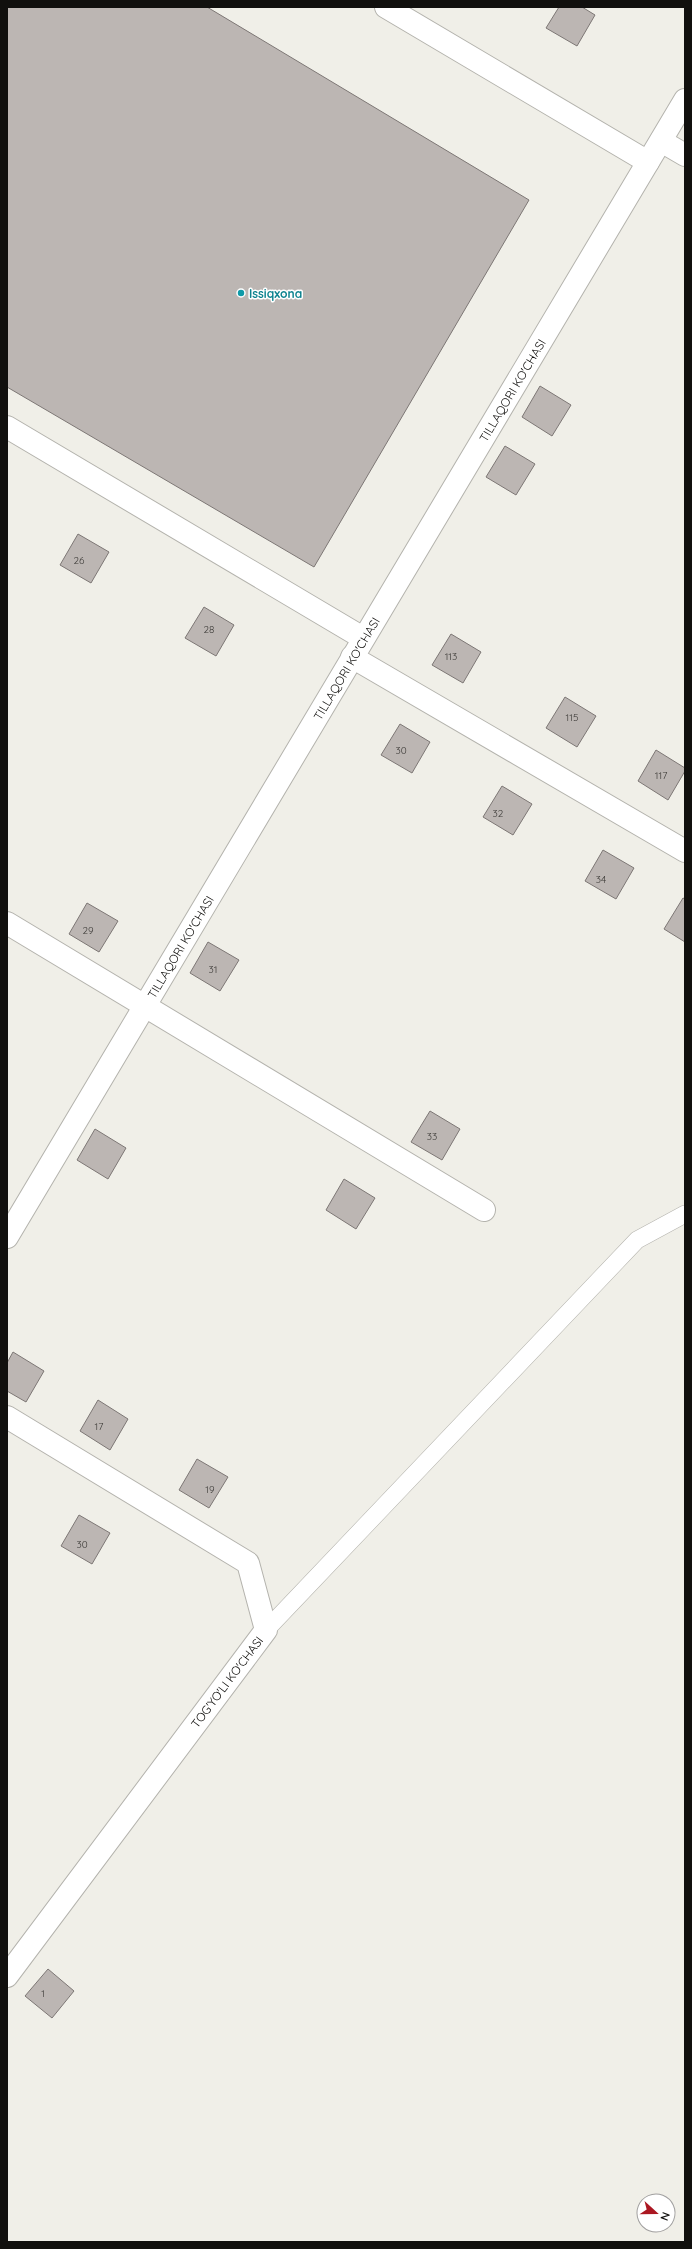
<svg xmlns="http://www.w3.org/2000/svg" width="692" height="2249" viewBox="0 0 692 2249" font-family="Quicksand,sans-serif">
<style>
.building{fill:#bcb6b3;stroke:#7d7775}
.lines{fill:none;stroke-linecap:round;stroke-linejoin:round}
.service-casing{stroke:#b4b3ad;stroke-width:18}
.minor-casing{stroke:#b4b3ad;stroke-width:24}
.service{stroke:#fff;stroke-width:17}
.minor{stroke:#fff;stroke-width:22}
.culture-dot{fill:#0f9aa8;stroke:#fff;stroke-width:1.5}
.labels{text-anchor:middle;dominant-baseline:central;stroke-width:3;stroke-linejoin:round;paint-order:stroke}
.number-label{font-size:10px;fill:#3c3a37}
.culture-label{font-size:12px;font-weight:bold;fill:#0d838f;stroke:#fff;text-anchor:start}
.street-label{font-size:12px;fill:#11100e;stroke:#fff}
</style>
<rect width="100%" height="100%" fill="#f0efe8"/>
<g class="building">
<polygon points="7,7 207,7 529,200 314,567 7,387"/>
<polygon points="559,7 582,7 595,15 577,46 546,28"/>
<polygon points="540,386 571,405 552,436 522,417"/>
<polygon points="505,446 535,464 516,495 486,477"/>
<polygon points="78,534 109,552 91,583 60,565"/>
<polygon points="204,607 234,625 216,656 185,638"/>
<polygon points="451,634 481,652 463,683 432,665"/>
<polygon points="565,697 596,716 577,747 546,728"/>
<polygon points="400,724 430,742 412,773 381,755"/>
<polygon points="656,750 685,768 685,771 668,800 638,781"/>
<polygon points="502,786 532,804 513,835 483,817"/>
<polygon points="603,850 634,868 616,899 585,881"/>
<polygon points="683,898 685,899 685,942 664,929"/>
<polygon points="87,903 118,921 99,952 69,934"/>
<polygon points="208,942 239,960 220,991 190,973"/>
<polygon points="430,1111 460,1129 442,1160 411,1142"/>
<polygon points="95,1129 126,1148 108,1179 77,1160"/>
<polygon points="344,1179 375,1198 356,1229 326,1210"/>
<polygon points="13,1352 44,1371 26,1402 7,1391 7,1363"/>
<polygon points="98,1400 128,1419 110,1450 80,1431"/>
<polygon points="197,1459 228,1477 209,1508 179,1490"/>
<polygon points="79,1515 110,1533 92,1564 61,1546"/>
<polygon points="48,1969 74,1991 52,2018 25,1996"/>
</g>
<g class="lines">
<defs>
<polyline id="service" points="266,1630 637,1240 685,1214"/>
<g id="minor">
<polyline points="386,7 648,162"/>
<polyline points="661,141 685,155"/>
<polyline points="7,427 363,638"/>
<polyline points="352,657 685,851"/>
<polyline points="7,923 484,1210"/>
<path id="s1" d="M7,1237L685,100"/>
<polyline points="7,1417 248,1563 266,1630 7,1976"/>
</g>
</defs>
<use href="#service" class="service-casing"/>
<use href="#minor" class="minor-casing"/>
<use href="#service" class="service"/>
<use href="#minor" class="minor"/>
</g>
<circle class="culture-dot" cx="241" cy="293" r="4"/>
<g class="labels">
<g class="number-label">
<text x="79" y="560">26</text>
<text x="209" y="629">28</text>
<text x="451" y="656">113</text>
<text x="572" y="717">115</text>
<text x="401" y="750">30</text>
<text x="661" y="775">117</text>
<text x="498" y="813">32</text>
<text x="601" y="879">34</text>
<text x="88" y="930">29</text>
<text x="213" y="969">31</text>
<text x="432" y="1136">33</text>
<text x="99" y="1426">17</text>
<text x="210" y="1489">19</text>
<text x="82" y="1544">30</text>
<text x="43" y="1993">1</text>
</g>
<g class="culture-label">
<text x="249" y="293">Issiqxona</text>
</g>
<g class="street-label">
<text stroke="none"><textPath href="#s1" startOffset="986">TILLAQORI KO'CHASI</textPath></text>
<text stroke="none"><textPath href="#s1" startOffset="662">TILLAQORI KO'CHASI</textPath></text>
<text stroke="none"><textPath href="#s1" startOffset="338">TILLAQORI KO'CHASI</textPath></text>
<text transform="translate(227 1682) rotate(-53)">TOG'YO'LI KO'CHASI</text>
</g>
</g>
<rect width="692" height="2249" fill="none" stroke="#11100e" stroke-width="16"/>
<g transform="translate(656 2213) rotate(111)"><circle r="19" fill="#ffffff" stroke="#a09f9f"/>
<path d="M0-3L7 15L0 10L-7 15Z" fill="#ab1721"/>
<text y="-6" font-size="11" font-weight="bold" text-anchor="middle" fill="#11100e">N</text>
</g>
</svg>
